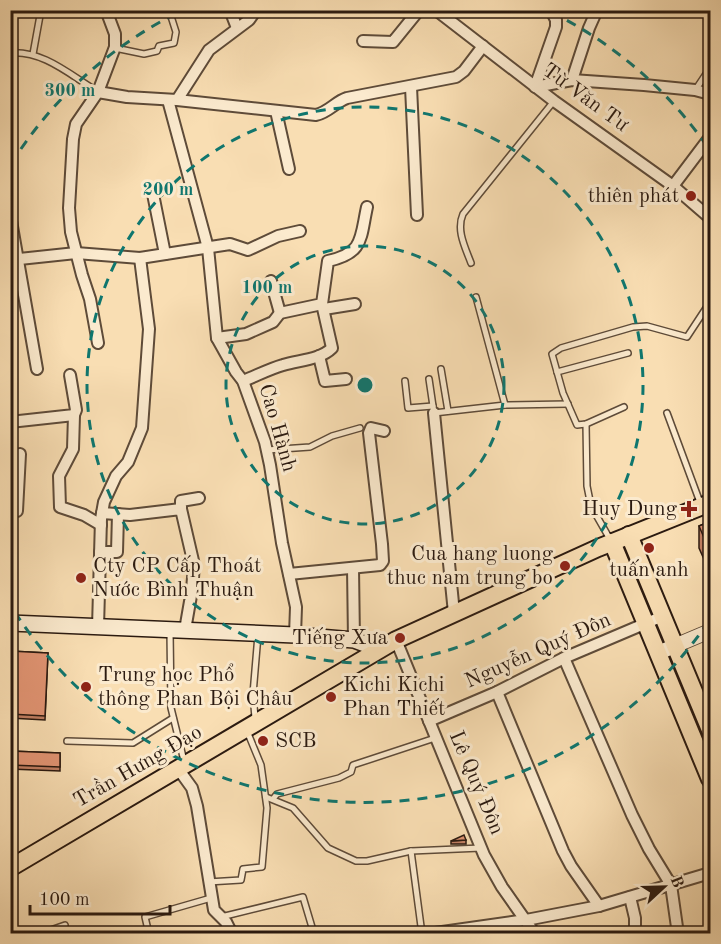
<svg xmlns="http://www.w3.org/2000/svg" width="721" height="944" viewBox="0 0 721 944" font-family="'Old Standard TT',serif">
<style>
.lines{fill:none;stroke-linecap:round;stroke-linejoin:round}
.service-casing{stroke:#5e4b39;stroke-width:8}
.minor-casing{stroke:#5e4b39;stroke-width:14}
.tertiary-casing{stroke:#5e4b39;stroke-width:16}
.secondary-casing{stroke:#2b1a10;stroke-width:18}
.primary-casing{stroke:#2b1a10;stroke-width:20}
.service{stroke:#fbeace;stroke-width:5}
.minor{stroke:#fbeace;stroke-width:10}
.tertiary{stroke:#fbeace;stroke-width:14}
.secondary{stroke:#fbeace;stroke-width:15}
.primary{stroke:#f9deb3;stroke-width:16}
.wall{fill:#c28064;stroke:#2b1a10;stroke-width:1.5}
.building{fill:#e29574;stroke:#2b1a10;stroke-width:1.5}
.ring{fill:none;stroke:#0f766e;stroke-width:3;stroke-dasharray:10 8}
.poi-dot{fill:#8f2418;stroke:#fbeace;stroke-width:2}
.labels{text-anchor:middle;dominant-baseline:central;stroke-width:6;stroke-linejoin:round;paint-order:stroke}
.street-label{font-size:21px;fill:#2b1a10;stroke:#fbeace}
.poi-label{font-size:21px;fill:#2b1a10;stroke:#fbeace;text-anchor:end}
.centre{fill:#0f766e;stroke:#fbeace;stroke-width:3}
.ring-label{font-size:18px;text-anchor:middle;font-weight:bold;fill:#0f766e;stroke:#fbeace;stroke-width:6;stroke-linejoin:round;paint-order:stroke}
</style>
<rect width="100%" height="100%" fill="#f9deb3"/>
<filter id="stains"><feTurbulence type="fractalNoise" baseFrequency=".00333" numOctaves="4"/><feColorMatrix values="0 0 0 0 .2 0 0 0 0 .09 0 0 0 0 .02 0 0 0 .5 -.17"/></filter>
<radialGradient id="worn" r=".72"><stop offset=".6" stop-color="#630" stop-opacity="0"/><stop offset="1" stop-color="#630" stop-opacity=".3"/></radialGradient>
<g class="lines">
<defs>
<g id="service">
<polyline points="115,48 144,54 157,51 159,46 174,43 176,32 169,10"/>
<path d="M10,53C43,50 70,75 97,91"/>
<polyline points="33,54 41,10"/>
<polyline points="696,89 710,68"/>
<path d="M471,263C465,247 456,230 463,214L554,101"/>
<polyline points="476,297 505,405"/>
<polyline points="441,369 448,411"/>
<polyline points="557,372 628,353"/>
<polyline points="429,379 434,413 505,405 568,404"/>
<polyline points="405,381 408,408 433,406"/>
<polyline points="624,407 586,424 577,425 563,393 552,354 561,348 633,327 647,326 687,337 710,302"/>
<polyline points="667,413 701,505"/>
<polyline points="586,424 587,486 591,506 611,541"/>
<polyline points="267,450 310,447 332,436 360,428"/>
<polyline points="170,631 171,708 184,761"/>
<polyline points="255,718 253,694 258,635"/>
<polyline points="67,741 133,743 173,718"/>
<polyline points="266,797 293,808 328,848 356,861 367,861 411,851 481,848"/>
<polyline points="273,799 277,794 339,778 351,772 353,765 435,738"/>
<polyline points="411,851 422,934"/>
<polyline points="208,882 241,880 243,869 262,867 267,808 261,765 247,731"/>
<polyline points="221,917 303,897 314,934"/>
<polyline points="39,934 65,925"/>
<polyline points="149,934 145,917 211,898"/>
</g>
<g id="minor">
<polyline points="230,10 237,28"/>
<polyline points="436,10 554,101 673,186 710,218"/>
<polyline points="551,10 556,20 556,27 535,87 572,80 644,85 695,90 710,94"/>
<polyline points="363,41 393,42 419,10"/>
<polyline points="572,80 589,28 597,10"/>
<polyline points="411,87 417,215"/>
<path d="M98,92L127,97L177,100L316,115C329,112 335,102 347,98L456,77L464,71L483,46"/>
<polyline points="168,100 208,248 217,338 236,372 243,381 265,442 270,465 282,543 296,607 295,635"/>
<polyline points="177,100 209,50 249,20 256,10"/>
<polyline points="276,111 289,169"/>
<polyline points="673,186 710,137"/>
<polyline points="153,194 165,254"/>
<polyline points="10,215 37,369"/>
<polyline points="10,260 76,253 140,258 230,244 248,250 278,236 300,231"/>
<polyline points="271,281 280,313"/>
<polyline points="324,309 355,304"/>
<path d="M217,338L246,334L273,322L280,313L322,304L328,261C364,253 360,239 367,207"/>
<polyline points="98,343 90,299 82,275 71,232 69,208 73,139 76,124 98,92 115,47 115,34 106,10"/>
<polyline points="319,356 325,381 346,379"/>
<path d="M243,381C256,376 269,369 283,365C299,360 320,360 332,348L322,304"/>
<polyline points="434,413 454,613"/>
<polyline points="74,415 73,449 59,476 60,507 84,515 101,525"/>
<polyline points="10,422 74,415 76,410 70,375"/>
<polyline points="181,509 181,501 199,498"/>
<polyline points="10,511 17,511 20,454"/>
<polyline points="102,513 130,515 181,509 194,565 192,590 185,630"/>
<polyline points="100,552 117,552 118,514"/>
<polyline points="353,568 354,640"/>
<polyline points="289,574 380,565 383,561 382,544 369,433 371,428 384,431"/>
<polyline points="98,627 101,519 104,502 116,476 128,462 142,428 149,329 140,258"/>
<polyline points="396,640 484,855 502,887 535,934"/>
<polyline points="564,658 632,815 649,849 671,885 678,934"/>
<polyline points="497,692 563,851 571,866 599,906"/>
<polyline points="429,721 497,692 564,658 663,616"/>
<polyline points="179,770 192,788 197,806 214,910 226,922 232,934"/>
<polyline points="630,897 635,918 635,934"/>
<polyline points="428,934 526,920 599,906 710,873"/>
</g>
<polyline id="tertiary" points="658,653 710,631"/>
<polyline id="secondary" points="10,623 295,635 354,640 365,644 375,652"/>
<g id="primary">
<polyline points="629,535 710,730"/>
<polyline points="612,542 710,779"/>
<polyline points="10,868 396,640 598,548 710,503"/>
</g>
</defs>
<use href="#service" class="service-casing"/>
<use href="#minor" class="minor-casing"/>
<use href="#tertiary" class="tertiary-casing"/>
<use href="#secondary" class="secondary-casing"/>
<use href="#primary" class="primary-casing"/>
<use href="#service" class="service"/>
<use href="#minor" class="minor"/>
<use href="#tertiary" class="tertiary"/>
<use href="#secondary" class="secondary"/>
<use href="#primary" class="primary"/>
</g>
<g class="wall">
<polygon points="711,521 711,575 699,548 699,526"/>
<polygon points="10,651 48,653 45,720 10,718"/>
<polygon points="10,751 60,753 60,771 10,769"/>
<polygon points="466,840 466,844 451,844 451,841"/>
</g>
<g class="building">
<polygon points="711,521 711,554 699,526"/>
<polygon points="10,651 48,653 45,716 10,714"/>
<polygon points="10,751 60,753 60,767 10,765"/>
<polygon points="10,811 14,818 10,819"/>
<polygon points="464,835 466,840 451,841"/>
</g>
<g class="ring">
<circle cx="365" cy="385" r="139"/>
<circle cx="365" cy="385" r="278"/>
<path d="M709 621A417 417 0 0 1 11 606M11 164A417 417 0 0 1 179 12M551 12A417 417 0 0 1 709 149"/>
</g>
<g class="poi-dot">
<circle cx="691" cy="196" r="6"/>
<path d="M686 500h6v6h6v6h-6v6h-6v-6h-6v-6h6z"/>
<circle cx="649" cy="548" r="6"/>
<circle cx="565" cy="566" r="6"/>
<circle cx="81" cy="578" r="6"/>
<circle cx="400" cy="638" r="6"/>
<circle cx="86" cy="687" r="6"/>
<circle cx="331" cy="697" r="6"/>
<circle cx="263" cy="741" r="6"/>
</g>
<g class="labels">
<g class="street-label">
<text transform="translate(585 98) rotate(36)">Từ Văn Tư</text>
<text transform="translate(277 428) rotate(74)">Cao Hành</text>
<text transform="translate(538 651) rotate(-24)">Nguyễn Quý Đôn</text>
<text transform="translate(138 767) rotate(-30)">Trần Hưng Đạo</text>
<text transform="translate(476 783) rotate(67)">Lê Quý Đôn</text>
</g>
<g class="poi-label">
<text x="679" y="196">thiên phát</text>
<text x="677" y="509">Huy Dung</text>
<text x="553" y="554">Cua hang luong<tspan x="553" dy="24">thuc nam trung bo</tspan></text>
<text x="93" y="566" text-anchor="start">Cty CP Cấp Thoát<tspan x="93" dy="24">Nước Bình Thuận</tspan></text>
<text x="649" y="570" text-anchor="middle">tuấn anh</text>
<text x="388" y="638">Tiếng Xưa</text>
<text x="98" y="675" text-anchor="start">Trung học Phổ<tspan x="98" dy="24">thông Phan Bội Châu</tspan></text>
<text x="343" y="685" text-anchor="start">Kichi Kichi<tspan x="343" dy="24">Phan Thiết</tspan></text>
<text x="275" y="741" text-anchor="start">SCB</text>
</g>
</g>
<circle cx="365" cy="385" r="9" class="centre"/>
<g class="ring-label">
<text x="70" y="96">300 m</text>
<text x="168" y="195">200 m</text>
<text x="267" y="293">100 m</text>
</g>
<rect width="721" height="944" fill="none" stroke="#f9deb3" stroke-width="36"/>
<rect x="12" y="12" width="697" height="920" fill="none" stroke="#2b1a10" stroke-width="3"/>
<rect x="18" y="18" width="685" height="908" fill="none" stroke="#2b1a10" stroke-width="1.5"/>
<g transform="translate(664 887) rotate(68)" stroke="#fbeace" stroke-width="4.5" paint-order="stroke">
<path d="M0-4.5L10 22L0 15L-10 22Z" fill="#2b1a10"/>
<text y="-9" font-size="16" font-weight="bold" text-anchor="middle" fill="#2b1a10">B</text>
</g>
<path d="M30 905v9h140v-9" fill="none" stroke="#2b1a10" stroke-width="3"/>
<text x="39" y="905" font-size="18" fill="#2b1a10" stroke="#fbeace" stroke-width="4.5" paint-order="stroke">100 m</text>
<rect width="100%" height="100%" filter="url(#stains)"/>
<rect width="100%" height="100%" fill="url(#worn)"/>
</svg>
